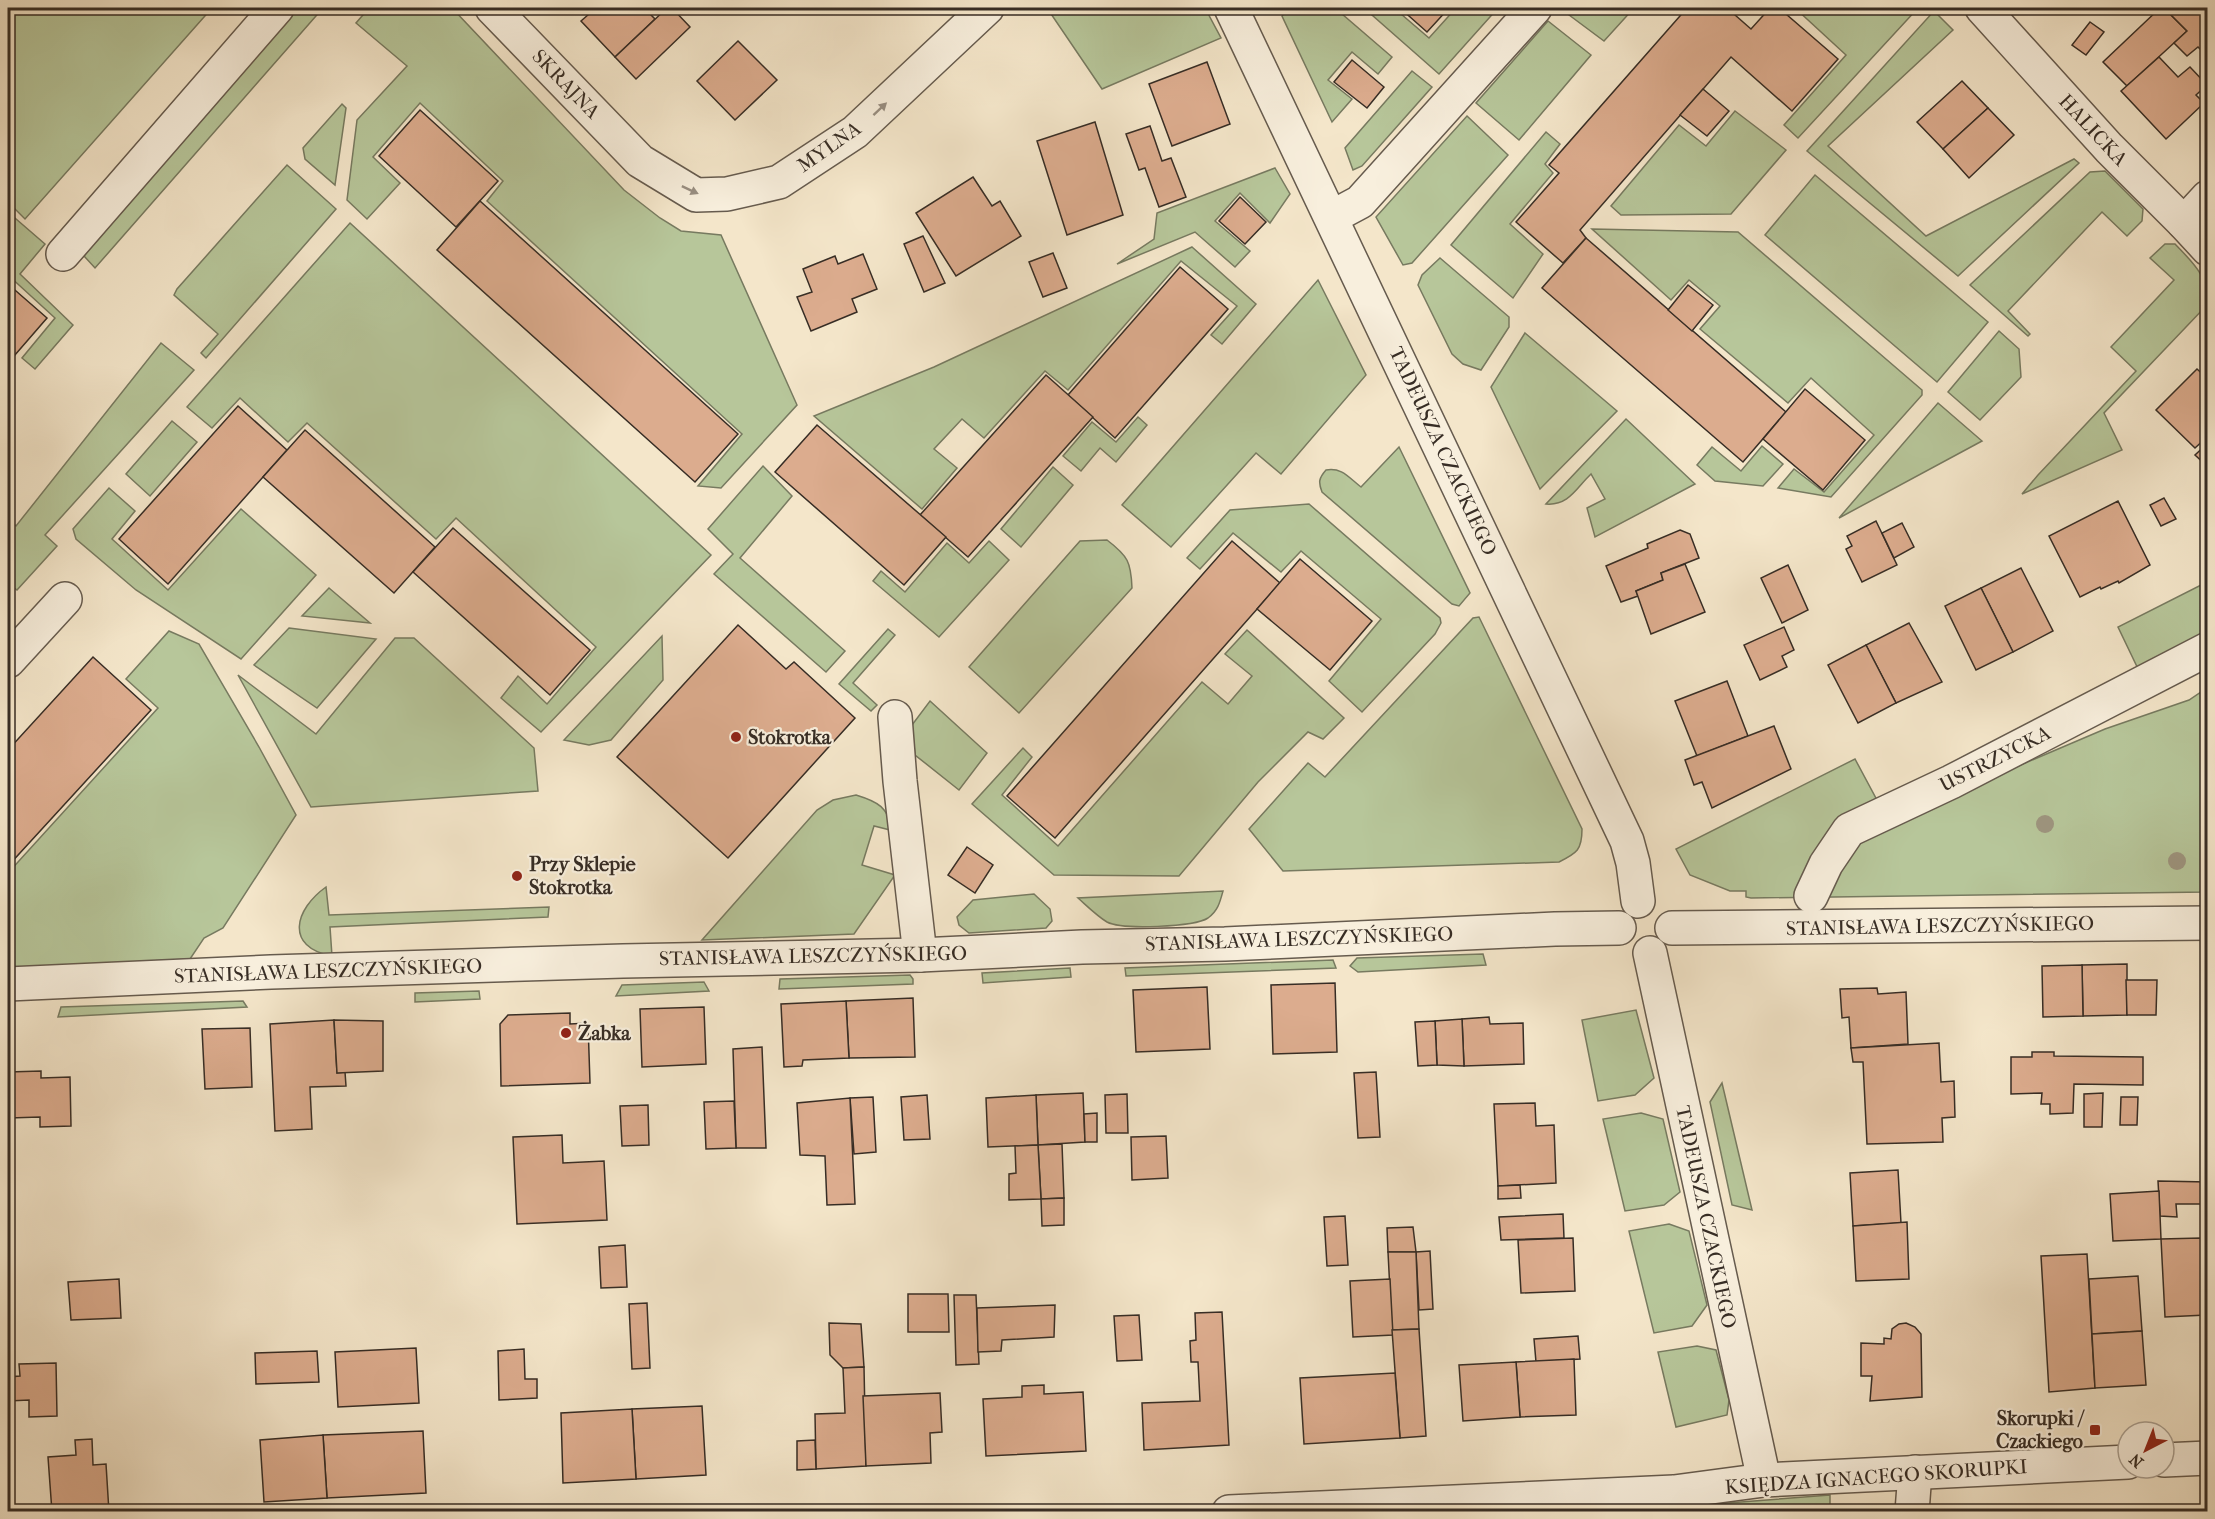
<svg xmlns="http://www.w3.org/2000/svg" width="2215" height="1519" viewBox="0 0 2215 1519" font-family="'IM FELL French Canon',serif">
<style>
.green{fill:#b7c69a;stroke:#777a60;stroke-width:1.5}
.building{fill:#dcac8e;stroke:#372d25;stroke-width:1.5}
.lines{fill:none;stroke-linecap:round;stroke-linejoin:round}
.minor-casing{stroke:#665b4e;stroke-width:36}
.minor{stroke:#f8efdd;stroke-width:33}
.tree{fill:#9e957f}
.oneway{fill:#988e81}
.poi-dot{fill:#8f2418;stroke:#f8efdd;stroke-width:2}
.labels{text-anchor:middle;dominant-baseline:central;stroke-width:4.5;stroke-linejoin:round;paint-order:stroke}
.street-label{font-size:20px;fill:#372d25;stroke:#f8efdd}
.poi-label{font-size:20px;font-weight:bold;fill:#372d25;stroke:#f8efdd;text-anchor:start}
</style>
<rect width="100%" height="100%" fill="#f4e6ca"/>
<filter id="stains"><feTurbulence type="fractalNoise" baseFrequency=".00333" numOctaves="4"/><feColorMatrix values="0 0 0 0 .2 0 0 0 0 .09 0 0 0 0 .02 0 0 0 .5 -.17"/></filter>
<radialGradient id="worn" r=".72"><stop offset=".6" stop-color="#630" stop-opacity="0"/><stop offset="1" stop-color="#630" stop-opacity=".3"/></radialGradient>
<g class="green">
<polygon points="8,8 212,8 25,219 8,202"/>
<polygon points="298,8 323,8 95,268 84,256 91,246"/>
<polygon points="369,8 452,8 624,190 660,218 681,231 721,235 797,405 721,488 698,486 742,434 487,201 503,181 420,103 373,157 400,183 367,219 347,200 357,120 407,66 356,23"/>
<polygon points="1047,8 1205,8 1221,38 1102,89"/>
<polygon points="1289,8 1335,8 1392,57 1378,74 1352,52 1328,80 1352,99 1332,122 1282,16"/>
<polygon points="1364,8 1394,8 1429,38 1456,8 1498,8 1439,74"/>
<polygon points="1562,8 1634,8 1604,41 1561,9"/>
<polygon points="1795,8 1918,8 1798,138 1784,125 1846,55"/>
<polygon points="1934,11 1953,30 1828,146 1926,236 2074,159 2079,163 1958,276 1807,151"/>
<polygon points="1548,21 1591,55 1519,140 1476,103"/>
<polygon points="1412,71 1432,87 1362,166 1353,170 1345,148"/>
<polygon points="342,104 346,108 335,185 305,159 303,148"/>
<polygon points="1735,111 1786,150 1731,214 1621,215 1611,206 1679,125 1706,146"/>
<polygon points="1467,116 1508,155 1412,263 1403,265 1376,217"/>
<polygon points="1546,132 1560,144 1545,164 1553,173 1510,224 1543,254 1513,298 1451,245"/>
<polygon points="287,165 336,209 206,358 201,353 218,334 174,295 177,289"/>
<polygon points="1275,168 1290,194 1270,223 1240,193 1215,221 1250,251 1235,267 1195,232 1117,264 1154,239 1157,213"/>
<polygon points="2105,171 2143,209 2142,221 2127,236 2102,212 2008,311 2030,334 2028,336 1970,285 2090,172"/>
<polygon points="1815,175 1988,322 1937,382 1765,235"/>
<polygon points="8,212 45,244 20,274 73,325 35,369 22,358 55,318 8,275"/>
<polygon points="350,223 711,555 541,732 501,698 518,676 547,704 596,647 456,518 436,539 307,423 288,442 240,398 212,428 187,407"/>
<polygon points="1592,229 1738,232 1922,390 1922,395 1831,497 1778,488 1794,469 1824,492 1874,435 1811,378 1788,403 1700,329 1720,306 1689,280 1671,300"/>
<path d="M2165,244H2175C2194,264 2208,275 2207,305L2104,413L2122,450L2022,494L2038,475L2136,371L2111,347L2174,280L2150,258Z"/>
<polygon points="1192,247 1256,304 1222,344 1211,335 1237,306 1181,261 1068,390 1045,371 984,438 962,419 934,449 957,468 922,509 814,416 934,367"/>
<polygon points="1440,258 1509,317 1509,327 1481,370 1463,364 1452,354 1418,285 1422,275"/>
<polygon points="1318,280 1366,375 1281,474 1256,453 1171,547 1122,505"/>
<polygon points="1999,331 2019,349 2021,377 1980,420 1948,392"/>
<polygon points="1525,333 1617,411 1540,489 1491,387"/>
<polygon points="161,343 194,370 45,535 57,546 17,590 8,583 8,519 16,526"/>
<polygon points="1938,403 1982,441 1839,518"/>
<polygon points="1138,417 1147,425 1116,462 1100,448 1081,471 1063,456 1092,422 1116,442"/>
<path d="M1626,419L1695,484L1595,537L1587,508L1605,499L1591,474C1577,487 1569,506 1546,504Z"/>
<polygon points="172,421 197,442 150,496 126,474"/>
<polygon points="1762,446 1783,464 1763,486 1715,481 1697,465 1712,447 1741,471"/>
<path d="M1399,447L1470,593L1459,606L1452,604L1322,492C1318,482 1319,478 1326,470C1342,467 1349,478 1361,487Z"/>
<polygon points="763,466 792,496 740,558 845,651 826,672 714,574 733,554 708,529"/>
<polygon points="1053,467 1073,485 1021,547 1001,529"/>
<polygon points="109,488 135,511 112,539 168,590 241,509 316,575 241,659 136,590 76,539 73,529"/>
<polygon points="1309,504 1440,618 1441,623 1435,634 1362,712 1329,681 1381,619 1301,551 1281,572 1233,533 1200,569 1187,558 1230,510"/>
<path d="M1107,540C1128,556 1131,562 1132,588L1019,713L969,667L1080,541Z"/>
<polygon points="989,541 1009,560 939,637 873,581 881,571 905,592 947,543 969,563"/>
<polygon points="2207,582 2207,639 2141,675 2118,627"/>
<polygon points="329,588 370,623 302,616"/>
<path d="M1479,617L1582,829C1582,850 1577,853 1559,862L1283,871L1249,829L1308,763L1325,777L1473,618Z"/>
<polygon points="289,628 376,639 317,708 254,665"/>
<polygon points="888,629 895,635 853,683 877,705 871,711 839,684"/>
<polygon points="1247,630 1344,718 1323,739 1308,732 1258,782 1179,876 1054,875 972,804 1023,748 1032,757 1002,795 1058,846 1202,682 1228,704 1252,676 1225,654"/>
<polygon points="169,631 199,644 259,747 296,815 223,928 204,938 190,959 8,968 8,873 158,708 126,679"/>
<polygon points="662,636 663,680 611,740 589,745 564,740"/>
<polygon points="395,638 414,638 534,748 538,791 311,807 238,675 316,734"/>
<polygon points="2207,688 2207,892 1751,898 1746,897 1746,891 1730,891 1690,875 1676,849 1855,759 1877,800 1936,801 2105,729 2189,700"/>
<polygon points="930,701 987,753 959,790 915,755 912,725"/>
<path d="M856,795C879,802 887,807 894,831L874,826L862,865L895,875L854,934L702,940L817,810L833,800Z"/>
<path d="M326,887L329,915L549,907L548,917L330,927L332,956C284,947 295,909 326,887Z"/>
<path d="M1223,891C1220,902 1218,911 1208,918C1194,927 1122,930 1107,922C1097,916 1087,906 1078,898Z"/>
<polygon points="1034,894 1050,909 1052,921 1046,928 969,933 959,925 957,917 973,900"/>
<polygon points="1483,954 1486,965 1358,972 1350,966 1357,958"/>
<polygon points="1333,960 1336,968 1126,976 1125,968"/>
<polygon points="1070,968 1071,977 983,983 982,973"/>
<polygon points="910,975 913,979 913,984 779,989 780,979"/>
<polygon points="704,982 709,991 616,996 622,985"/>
<polygon points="479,991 480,999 415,1002 415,993"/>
<polygon points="243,1001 247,1007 58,1017 61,1007"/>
<polygon points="1636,1010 1654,1078 1635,1095 1598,1101 1582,1020"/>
<polygon points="1722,1083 1752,1210 1732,1205 1710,1102"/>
<polygon points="1641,1113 1663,1119 1680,1192 1664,1205 1625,1211 1603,1119"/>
<polygon points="1669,1224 1689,1231 1707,1305 1692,1326 1654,1333 1629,1231"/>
<polygon points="1697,1346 1716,1350 1729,1400 1727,1415 1676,1427 1658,1352"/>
<polygon points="1830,1495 1830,1505 1726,1511 1689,1512 1689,1506"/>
</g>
<g class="building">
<polygon points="596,8 644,8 655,19 615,57 581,21"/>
<polygon points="667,8 672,8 690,27 636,79 615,57"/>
<polygon points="1400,8 1449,8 1427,32"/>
<polygon points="1687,8 1727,8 1751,29 1770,8 1779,8 1838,59 1792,111 1731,57 1580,230 1586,238 1563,263 1516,222 1559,173 1549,165"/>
<polygon points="2160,8 2164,8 2187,31 2127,86 2103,62"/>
<polygon points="2164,8 2195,8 2208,14 2208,57 2198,47 2187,56 2174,43 2187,31"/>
<polygon points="2090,22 2104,32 2086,55 2072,45"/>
<polygon points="738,41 777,80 735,120 697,81"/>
<polygon points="2159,57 2178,77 2190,67 2207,85 2196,95 2204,103 2166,139 2121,91"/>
<polygon points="1352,60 1384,87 1367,108 1334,82"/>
<polygon points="1207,62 1230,124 1172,146 1149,84"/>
<polygon points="1962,81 1988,108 1943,149 1917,122"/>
<polygon points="1703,89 1729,111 1707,136 1680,115"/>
<polygon points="1988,108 2014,135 1969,178 1943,149"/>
<polygon points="420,110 498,181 456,227 379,156"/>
<polygon points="1095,122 1123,215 1067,235 1037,141"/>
<polygon points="1150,126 1162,161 1171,158 1186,197 1159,207 1145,168 1139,170 1126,134"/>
<polygon points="973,177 992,206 1000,201 1021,236 956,276 916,213"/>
<polygon points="1240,197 1266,222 1245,244 1219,221"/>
<polygon points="480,201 738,434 695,482 437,250"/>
<polygon points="923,236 945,283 924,292 904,244"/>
<polygon points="1586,238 1786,412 1743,462 1542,288"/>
<polygon points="1053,253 1067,288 1043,297 1029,262"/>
<polygon points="863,254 877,289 852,299 857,312 811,331 797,297 812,292 803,269 835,256 838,264"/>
<polygon points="1180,267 1228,309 1115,438 1068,395"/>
<polygon points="8,284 47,318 8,363"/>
<polygon points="1688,285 1713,305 1692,331 1668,310"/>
<polygon points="2197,369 2208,379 2208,436 2195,448 2156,410"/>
<polygon points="1046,375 1093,417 968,557 920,515"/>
<polygon points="1805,389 1865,440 1823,490 1763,439"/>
<polygon points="238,406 287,450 168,584 119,539"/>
<polygon points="817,425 946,537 904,585 775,472"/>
<polygon points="305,430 435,547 394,593 263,477"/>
<polygon points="2208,443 2208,467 2195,455"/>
<polygon points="2164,498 2176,519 2161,526 2150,505"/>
<polygon points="2118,501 2150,565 2119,583 2118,581 2101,589 2100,587 2080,597 2049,536"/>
<polygon points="1876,521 1897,565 1862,582 1846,549 1852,546 1847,536"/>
<polygon points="1902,523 1914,547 1894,558 1882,533"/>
<polygon points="453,528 590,650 550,695 413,572"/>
<polygon points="1680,530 1690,534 1699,558 1661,573 1663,580 1636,591 1638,596 1621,602 1606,566 1648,548 1647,544"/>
<polygon points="1232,541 1280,583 1055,838 1007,796"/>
<polygon points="1300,559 1372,621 1330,670 1257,609"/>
<polygon points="1685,564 1705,612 1651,634 1636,591 1663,580 1661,573"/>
<polygon points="1788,565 1808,610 1782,623 1761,578"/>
<polygon points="2021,568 2053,631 2013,652 1981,588"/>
<polygon points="1981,588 2013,652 1976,670 1945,606"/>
<polygon points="1909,623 1942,682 1896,703 1866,645"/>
<polygon points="738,625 786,669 794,662 855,718 728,858 617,757"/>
<polygon points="1784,627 1794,650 1782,656 1787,667 1760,680 1744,645"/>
<polygon points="1866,645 1896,703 1858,723 1828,665"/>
<polygon points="93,657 151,710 8,866 8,750"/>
<polygon points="1727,681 1748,736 1697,756 1675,701"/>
<polygon points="1774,726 1791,769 1712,808 1702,782 1694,785 1685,760"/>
<polygon points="967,847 993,865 975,893 948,875"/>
<polygon points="2127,964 2127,1015 2083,1016 2082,965"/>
<polygon points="2082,965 2083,1016 2043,1017 2042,966"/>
<polygon points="2126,980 2157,980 2156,1015 2127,1015"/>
<polygon points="1335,983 1337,1052 1273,1054 1271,985"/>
<polygon points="1207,987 1210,1049 1136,1052 1133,990"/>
<polygon points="1877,988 1878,994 1906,992 1908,1044 1851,1048 1849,1017 1842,1018 1840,989"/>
<polygon points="913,998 915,1057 849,1058 846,1001"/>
<polygon points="846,1001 849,1058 803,1060 802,1066 784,1067 781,1004"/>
<polygon points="704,1007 706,1064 642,1067 640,1009"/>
<polygon points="570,1013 570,1024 588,1023 590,1083 501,1086 500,1024 508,1015"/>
<polygon points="1489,1017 1490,1024 1523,1023 1524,1064 1464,1066 1462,1019"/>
<polygon points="1462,1019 1464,1066 1437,1065 1435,1021"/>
<polygon points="334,1020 337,1073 345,1072 346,1086 310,1087 312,1129 275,1131 270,1024"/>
<polygon points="334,1020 383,1021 383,1071 337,1073"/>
<polygon points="1435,1021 1437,1065 1418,1066 1415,1022"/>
<polygon points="250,1028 252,1087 205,1089 202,1029"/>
<polygon points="1939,1043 1941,1082 1954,1081 1955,1117 1942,1118 1943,1142 1867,1144 1863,1062 1853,1062 1851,1048"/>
<polygon points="762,1047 766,1148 736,1148 733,1049"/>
<polygon points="2032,1052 2054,1052 2054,1056 2143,1057 2143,1085 2074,1084 2073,1113 2050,1114 2050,1104 2041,1104 2042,1093 2011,1094 2011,1057 2032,1057"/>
<polygon points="41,1071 41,1078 70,1077 71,1126 40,1127 40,1117 9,1118 8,1072"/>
<polygon points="1376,1072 1380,1137 1358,1138 1354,1073"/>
<polygon points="1083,1093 1085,1142 1038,1145 1036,1095"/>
<polygon points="2103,1093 2102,1127 2084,1127 2084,1094"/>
<polygon points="1127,1094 1128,1133 1106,1133 1105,1095"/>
<polygon points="927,1095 930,1139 904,1140 901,1097"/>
<polygon points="1036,1095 1038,1145 988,1147 986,1098"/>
<polygon points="873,1097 876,1152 854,1154 850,1098"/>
<polygon points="2121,1097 2138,1097 2137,1125 2120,1125"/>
<polygon points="850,1098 855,1204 827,1205 825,1156 800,1155 797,1103"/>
<polygon points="734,1101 736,1148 706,1149 704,1102"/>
<polygon points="1535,1103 1536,1126 1554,1125 1556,1183 1498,1186 1494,1104"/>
<polygon points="648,1105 649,1145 622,1146 620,1106"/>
<polygon points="1097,1113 1097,1142 1085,1142 1084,1114"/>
<polygon points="562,1135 563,1163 604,1161 607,1220 517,1224 513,1137"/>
<polygon points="1166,1136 1168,1178 1132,1180 1131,1137"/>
<polygon points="1062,1144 1064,1198 1041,1199 1038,1145"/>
<polygon points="1038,1145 1041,1199 1009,1200 1009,1174 1016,1173 1015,1146"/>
<polygon points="1898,1170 1901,1223 1853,1226 1850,1173"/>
<polygon points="2158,1181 2208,1182 2208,1204 2176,1204 2177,1217 2160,1216"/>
<polygon points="1520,1185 1521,1198 1498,1199 1498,1186"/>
<polygon points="2159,1191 2161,1239 2113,1241 2110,1194"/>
<polygon points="1064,1198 1064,1225 1042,1226 1041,1199"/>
<polygon points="1563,1214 1564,1238 1501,1240 1499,1217"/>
<polygon points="1345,1216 1348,1265 1327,1266 1324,1217"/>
<polygon points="1907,1222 1909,1279 1856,1281 1853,1226"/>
<polygon points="1413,1227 1416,1252 1388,1252 1387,1228"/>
<polygon points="1573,1238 1575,1291 1521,1293 1518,1240"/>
<polygon points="2201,1238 2206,1315 2165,1317 2161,1239"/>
<polygon points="625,1245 627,1287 601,1288 599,1247"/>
<polygon points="1430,1251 1433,1309 1419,1310 1416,1252"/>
<polygon points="1388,1252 1416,1252 1419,1329 1392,1330"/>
<polygon points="2087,1254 2095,1388 2049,1392 2041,1256"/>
<polygon points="2138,1276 2142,1331 2092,1334 2089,1279"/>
<polygon points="119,1279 121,1318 71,1320 68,1282"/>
<polygon points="1390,1279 1393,1335 1353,1337 1350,1281"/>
<polygon points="908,1294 948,1294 949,1332 908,1332"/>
<polygon points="954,1295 976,1295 979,1364 956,1365"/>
<polygon points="647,1303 650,1368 632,1369 629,1304"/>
<polygon points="1055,1305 1054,1337 1002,1340 1001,1351 978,1352 977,1308"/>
<polygon points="1222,1312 1229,1445 1144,1450 1142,1403 1200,1401 1198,1362 1191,1362 1190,1341 1196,1340 1195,1313"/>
<polygon points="1139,1315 1142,1360 1117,1361 1114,1316"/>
<polygon points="829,1323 861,1324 864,1367 843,1368 830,1355"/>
<polygon points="1906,1323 1915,1327 1921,1334 1922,1397 1870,1401 1872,1376 1861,1376 1861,1343 1884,1344 1884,1338 1891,1339 1892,1329 1899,1324"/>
<polygon points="1419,1329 1426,1436 1400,1438 1392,1330"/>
<polygon points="2142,1331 2146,1385 2095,1388 2092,1334"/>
<polygon points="1578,1336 1580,1359 1536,1362 1534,1339"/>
<polygon points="416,1348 419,1403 338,1407 335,1352"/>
<polygon points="524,1349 525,1379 537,1379 537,1398 499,1400 498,1351"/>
<polygon points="317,1351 319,1382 256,1384 255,1353"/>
<polygon points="1574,1359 1576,1415 1520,1417 1516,1362"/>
<polygon points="1516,1362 1520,1417 1463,1421 1459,1365"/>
<polygon points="56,1363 57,1416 29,1417 29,1400 8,1401 8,1377 20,1376 19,1364"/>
<polygon points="864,1367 866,1466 816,1469 815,1414 845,1413 843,1368"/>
<polygon points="1395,1373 1400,1438 1304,1444 1300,1378"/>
<polygon points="1044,1385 1044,1394 1083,1392 1086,1451 986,1456 983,1399 1022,1397 1022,1386"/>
<polygon points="940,1393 942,1432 930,1433 931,1463 866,1466 863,1396"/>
<polygon points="702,1406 706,1475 636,1479 632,1409"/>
<polygon points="632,1409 636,1479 563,1483 561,1413"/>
<polygon points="423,1431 426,1493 327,1498 323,1435"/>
<polygon points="323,1435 327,1498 264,1502 260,1440"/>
<polygon points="92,1439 93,1465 106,1464 109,1512 52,1512 48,1457 76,1455 75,1440"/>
<polygon points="815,1440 816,1469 797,1470 797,1441"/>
<polygon points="8,1463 12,1463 13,1512 8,1512"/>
</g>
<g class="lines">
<defs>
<g id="minor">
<polyline points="492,8 640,161 696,195 727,194 779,182 855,132 987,8"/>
<polyline points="1231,8 1627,841 1633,863 1638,901"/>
<polyline points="1982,8 2109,148 2184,223 2208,249"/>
<polyline points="1332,217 1360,202 1535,8"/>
<polyline points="2184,223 2208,197"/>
<polyline points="63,254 277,8"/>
<polyline points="8,661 65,599"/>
<polyline points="895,717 900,781 920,955"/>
<polyline points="1811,896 1826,864 1849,830 1951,782 2208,649"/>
<polyline points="1672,928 2208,923"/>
<polyline points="1650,953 1764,1480"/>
<polyline points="8,984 271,972 623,961 920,955 1082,947 1225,944 1555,929 1619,928"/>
<polyline points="2164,1460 2208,1458"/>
<polyline points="1229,1512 1674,1492 1764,1480 2128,1462"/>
<polyline points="1912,1512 1915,1472"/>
</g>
</defs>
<use href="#minor" class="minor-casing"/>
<use href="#minor" class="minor"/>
</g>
<g class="tree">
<circle cx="2045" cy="824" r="9"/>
<circle cx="2177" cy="861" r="9"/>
</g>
<defs><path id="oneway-solid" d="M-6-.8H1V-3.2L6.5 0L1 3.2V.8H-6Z" transform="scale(1.5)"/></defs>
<g class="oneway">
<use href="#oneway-solid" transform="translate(880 109) rotate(-43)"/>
<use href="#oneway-solid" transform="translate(690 190) rotate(25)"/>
</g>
<g class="poi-dot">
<circle cx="736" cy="737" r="6"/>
<circle cx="517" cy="876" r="6"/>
<circle cx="566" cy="1033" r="6"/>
<rect x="2089" y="1424" width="12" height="12" rx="3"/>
</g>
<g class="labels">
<g class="street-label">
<text transform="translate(566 84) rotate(46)">SKRAJNA</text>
<text transform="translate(2093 130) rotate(47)">HALICKA</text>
<text transform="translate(829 147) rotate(-35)">MYLNA</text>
<text transform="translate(1443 451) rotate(65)">TADEUSZA CZACKIEGO</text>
<text transform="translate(1995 759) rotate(-27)">USTRZYCKA</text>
<text transform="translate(1940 926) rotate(-1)">STANISŁAWA LESZCZYŃSKIEGO</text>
<text transform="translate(1299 939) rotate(-2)">STANISŁAWA LESZCZYŃSKIEGO</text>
<text transform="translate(813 956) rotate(-1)">STANISŁAWA LESZCZYŃSKIEGO</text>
<text transform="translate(328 971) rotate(-2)">STANISŁAWA LESZCZYŃSKIEGO</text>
<text transform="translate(1706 1217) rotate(78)">TADEUSZA CZACKIEGO</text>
<text transform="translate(1876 1477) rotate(-4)">KSIĘDZA IGNACEGO SKORUPKI</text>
</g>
<g class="poi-label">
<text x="748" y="737">Stokrotka</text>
<text x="529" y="864">Przy Sklepie<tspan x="529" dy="23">Stokrotka</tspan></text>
<text x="578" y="1033">Żabka</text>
<text x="2083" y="1418" text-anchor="end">Skorupki /<tspan x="2083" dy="23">Czackiego</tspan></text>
</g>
</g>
<rect width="2215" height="1519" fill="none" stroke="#f4e6ca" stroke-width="30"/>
<rect x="9" y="9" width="2197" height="1501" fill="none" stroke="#372d25" stroke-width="3"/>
<rect x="15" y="15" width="2185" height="1489" fill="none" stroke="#372d25" stroke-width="1.5"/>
<g transform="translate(2146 1450) rotate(222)"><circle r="28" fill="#f8efdd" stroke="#aba193" stroke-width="1.5"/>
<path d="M0-4.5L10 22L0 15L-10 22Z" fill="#8f2418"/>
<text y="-9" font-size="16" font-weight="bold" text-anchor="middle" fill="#372d25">N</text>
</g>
<rect width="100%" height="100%" filter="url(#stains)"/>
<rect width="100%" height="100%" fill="url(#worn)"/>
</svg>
